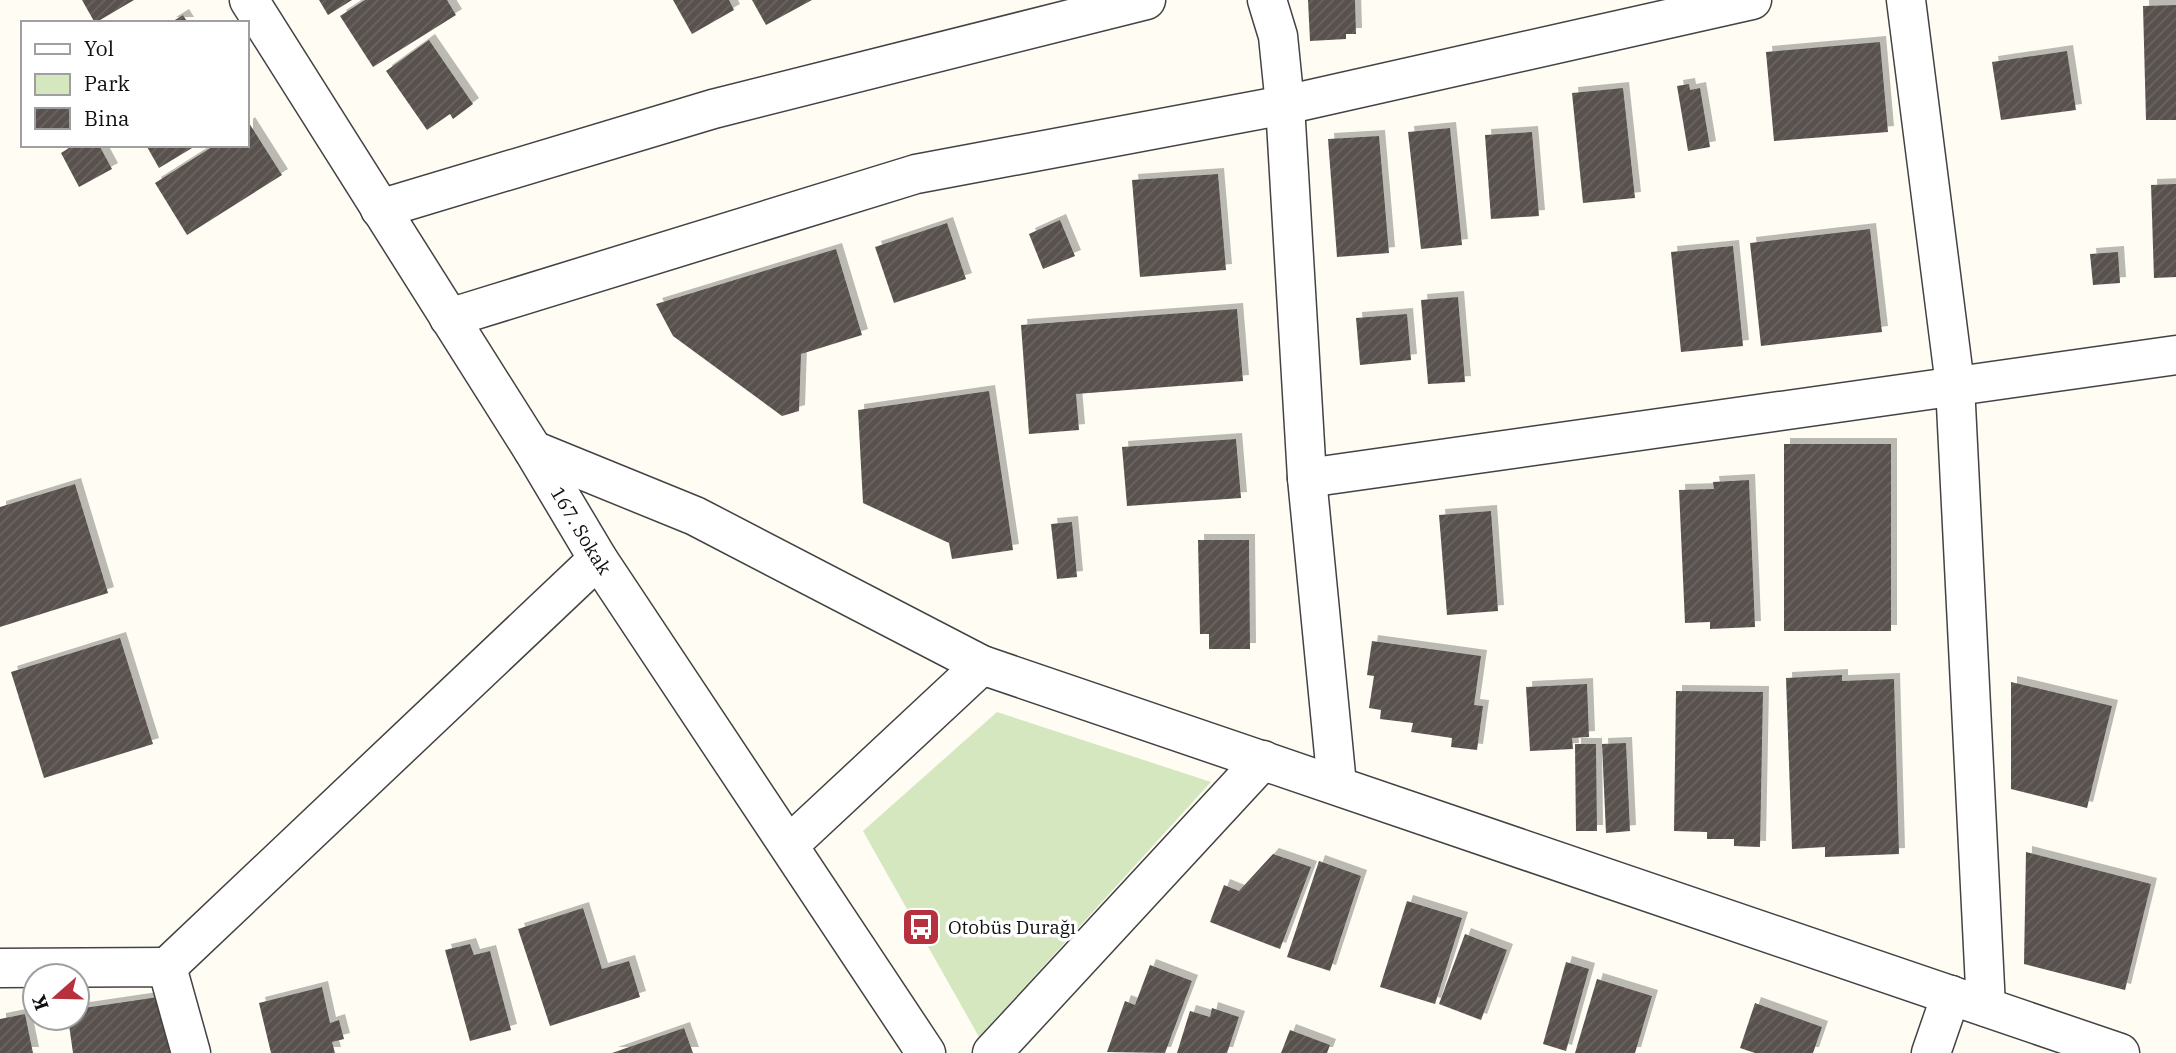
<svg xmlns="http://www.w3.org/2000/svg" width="2176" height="1053" viewBox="0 0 2176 1053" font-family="'IBM Plex Serif',serif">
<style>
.park{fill:#d5e7bf}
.building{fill:url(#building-hatch);filter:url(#shadow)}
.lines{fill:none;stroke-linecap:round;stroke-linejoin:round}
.minor-casing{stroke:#434343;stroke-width:41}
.minor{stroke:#fff;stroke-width:38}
.labels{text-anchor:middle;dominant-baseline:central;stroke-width:7;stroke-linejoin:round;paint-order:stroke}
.street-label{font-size:19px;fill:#101010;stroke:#fff}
.poi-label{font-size:19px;fill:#101010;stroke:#fff;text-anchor:start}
</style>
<defs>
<pattern id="building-hatch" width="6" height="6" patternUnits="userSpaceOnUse" patternTransform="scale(1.75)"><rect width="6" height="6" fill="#58514d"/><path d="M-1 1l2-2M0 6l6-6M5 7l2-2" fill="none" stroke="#6b6562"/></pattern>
<filter id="shadow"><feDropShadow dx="6" dy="-6" stdDeviation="0" flood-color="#0004"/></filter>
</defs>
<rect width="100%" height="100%" fill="#fefcf3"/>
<polygon class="park" points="997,712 1211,782 979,1037 863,831"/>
<g class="building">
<polygon points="82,0 134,0 95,23"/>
<polygon points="319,0 352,0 328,15"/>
<polygon points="365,0 447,0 456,15 373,67 340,16"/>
<polygon points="673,0 729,0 734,10 692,34"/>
<polygon points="752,0 812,0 766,25"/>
<polygon points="1308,0 1355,0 1356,34 1346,34 1346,39 1310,41"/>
<polygon points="2176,5 2176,120 2146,120 2143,6"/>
<polygon points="183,15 188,23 170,23"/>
<polygon points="429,40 473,104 453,119 450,114 427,130 386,71"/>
<polygon points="1880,42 1888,132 1774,141 1766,52"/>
<polygon points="2067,51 2076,110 2001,120 1992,62"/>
<polygon points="1689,84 1690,90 1700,88 1710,147 1688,151 1677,86"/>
<polygon points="1623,88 1635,198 1583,203 1572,93"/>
<polygon points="249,123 282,175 187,235 155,183 215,145 247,145 247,125"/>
<polygon points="1450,128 1462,245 1421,249 1408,132"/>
<polygon points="1532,132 1539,216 1491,219 1485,135"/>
<polygon points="1379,136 1389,253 1337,257 1328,139"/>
<polygon points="68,145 99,145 112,169 79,187 61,153 69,148"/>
<polygon points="146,145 197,145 159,168"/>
<polygon points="1218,174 1226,270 1140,277 1132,180"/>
<polygon points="2176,184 2176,277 2154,278 2151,185"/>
<polygon points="1060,220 1075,256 1043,269 1029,234"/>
<polygon points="947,223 966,279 894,303 875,247"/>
<polygon points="1870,229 1882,332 1761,346 1750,243"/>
<polygon points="1733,246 1743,346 1681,352 1671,252"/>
<polygon points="836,249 862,335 801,354 799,411 782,416 673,336 656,304"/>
<polygon points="2118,252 2120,283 2093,285 2090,254"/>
<polygon points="1458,297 1465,382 1428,384 1421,300"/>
<polygon points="1237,309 1243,381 1076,394 1079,430 1029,434 1021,325"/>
<polygon points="1407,314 1411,360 1360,365 1356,318"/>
<polygon points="989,391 1013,550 952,559 949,543 863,503 858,410"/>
<polygon points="1236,439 1241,498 1127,506 1122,447"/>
<rect x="1784" y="444" width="107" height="187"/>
<polygon points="1749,480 1755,627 1710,629 1710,622 1685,623 1679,490 1714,489 1713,482"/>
<polygon points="75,484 108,593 0,627 0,507"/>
<polygon points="1491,511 1498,611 1447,615 1439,515"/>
<polygon points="1072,522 1077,577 1057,579 1051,524"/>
<polygon points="1198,540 1249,540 1250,649 1209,649 1209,634 1200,634"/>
<polygon points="120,638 153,744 44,778 11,672"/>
<polygon points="1372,641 1481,656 1474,705 1483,706 1477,750 1451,747 1452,738 1411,732 1413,723 1380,719 1381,710 1369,708 1374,676 1367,675"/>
<polygon points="1842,675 1842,681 1894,679 1899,854 1825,857 1825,847 1792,849 1786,678"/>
<polygon points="2011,682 2112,706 2087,808 2011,789"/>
<polygon points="1587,684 1589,737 1572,738 1573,749 1530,751 1526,687"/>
<polygon points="1676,691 1763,692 1760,847 1734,846 1734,839 1707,839 1707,832 1674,831"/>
<polygon points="1626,743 1630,831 1606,833 1602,744"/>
<polygon points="1575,744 1596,744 1597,831 1576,831"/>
<polygon points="2026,852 2151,884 2125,990 2024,964"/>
<polygon points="1273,854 1311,867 1280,949 1210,922 1224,885 1239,891"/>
<polygon points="1319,861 1361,876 1330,971 1287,957"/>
<polygon points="1407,901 1462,918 1435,1004 1380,987"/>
<polygon points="583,908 602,969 629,961 640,997 550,1026 518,929"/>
<polygon points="1465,934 1507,950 1481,1020 1439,1004"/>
<polygon points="470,944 474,955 490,951 511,1030 470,1041 445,950"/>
<polygon points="1566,962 1589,969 1566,1051 1543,1044"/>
<polygon points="1150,965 1192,981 1165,1053 1107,1052 1125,1001 1135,1005"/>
<polygon points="1597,979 1652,996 1635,1053 1575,1053"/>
<polygon points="322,987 330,1023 339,1020 344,1039 332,1042 335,1053 271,1053 259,1003"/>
<polygon points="172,995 181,1053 73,1053 68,1018 77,1018 77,1009"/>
<polygon points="1755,1003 1822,1027 1813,1053 1755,1053 1740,1048"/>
<polygon points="1212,1008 1239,1017 1227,1053 1177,1053 1190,1011 1210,1017"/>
<polygon points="25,1014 33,1053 0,1053 0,1019"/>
<polygon points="684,1028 693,1053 612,1053"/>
<polygon points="1290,1030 1330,1045 1327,1053 1281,1053"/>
</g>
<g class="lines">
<defs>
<g id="minor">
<path id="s1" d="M249,0L533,450L598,559L926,1053"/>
<polyline points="1267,0 1278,36 1285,105 1307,478 1337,785"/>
<polyline points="1906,0 1955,385 1986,1007"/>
<polyline points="380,209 713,109 1146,0"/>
<polyline points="449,318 916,174 1285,105 1752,0"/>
<polyline points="533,450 695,516 982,665 2120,1053"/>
<polyline points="1307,478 2176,355"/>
<polyline points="790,844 982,665"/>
<polyline points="167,967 598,559"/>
<polyline points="0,968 167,967 191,1053"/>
<polyline points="992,1053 1263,760"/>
<polyline points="1931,1053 1951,995"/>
</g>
</defs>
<use href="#minor" class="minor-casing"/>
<use href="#minor" class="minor"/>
</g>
<defs>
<symbol id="bus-square" viewBox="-11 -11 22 22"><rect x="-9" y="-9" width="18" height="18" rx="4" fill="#b6313d" stroke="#fff"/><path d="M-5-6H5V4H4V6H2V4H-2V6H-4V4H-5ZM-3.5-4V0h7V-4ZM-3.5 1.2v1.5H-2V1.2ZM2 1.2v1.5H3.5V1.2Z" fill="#fff"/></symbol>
</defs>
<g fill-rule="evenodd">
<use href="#bus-square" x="899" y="905" width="44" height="44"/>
</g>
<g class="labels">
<g class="street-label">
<text stroke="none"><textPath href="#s1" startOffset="626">167. Sokak</textPath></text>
</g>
<g class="poi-label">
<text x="948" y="927">Otobüs Durağı</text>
</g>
</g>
<rect x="21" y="21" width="228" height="126" fill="#ffffff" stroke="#9f9f9f" stroke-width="2"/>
<rect x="35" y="44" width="35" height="10" fill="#ffffff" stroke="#9f9f9f" stroke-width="2"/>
<text x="84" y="56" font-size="21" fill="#101010">Yol</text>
<rect x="35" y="74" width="35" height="21" fill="#d5e7bf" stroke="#9f9f9f" stroke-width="2"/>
<text x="84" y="91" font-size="21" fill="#101010">Park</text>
<rect x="35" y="108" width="35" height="21" fill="url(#building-hatch)" stroke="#9f9f9f" stroke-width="2"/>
<text x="84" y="126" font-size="21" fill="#101010">Bina</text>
<g transform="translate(56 997) rotate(250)"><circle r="33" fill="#ffffff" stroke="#9f9f9f" stroke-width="2"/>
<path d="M0-5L12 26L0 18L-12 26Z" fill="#b6313d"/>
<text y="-10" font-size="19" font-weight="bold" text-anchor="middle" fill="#101010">K</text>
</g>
</svg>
